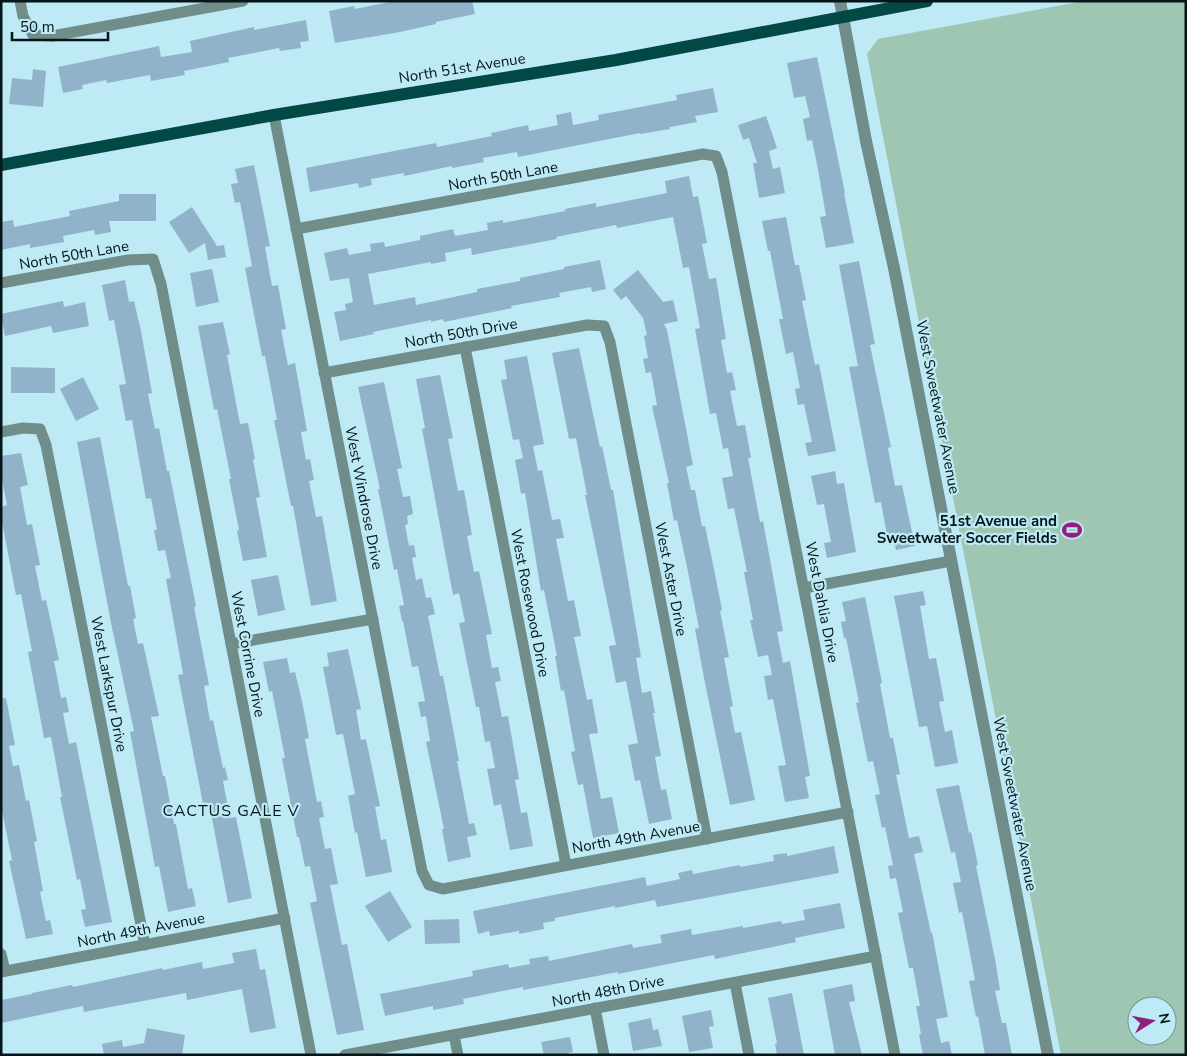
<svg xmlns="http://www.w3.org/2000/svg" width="1187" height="1056" viewBox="0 0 1187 1056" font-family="'Nunito Sans',sans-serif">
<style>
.green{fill:#9fc5b3;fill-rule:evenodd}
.building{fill:#91b3c9}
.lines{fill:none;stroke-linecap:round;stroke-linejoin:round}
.minor{stroke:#708d8a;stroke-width:11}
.tertiary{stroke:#708d8a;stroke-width:12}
.primary{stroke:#024844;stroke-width:12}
.labels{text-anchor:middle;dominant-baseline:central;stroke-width:4.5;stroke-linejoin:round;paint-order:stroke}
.street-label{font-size:15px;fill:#051519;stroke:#bdeaf4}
.poi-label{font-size:15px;font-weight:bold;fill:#051519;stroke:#bdeaf4;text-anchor:end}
.neighbourhood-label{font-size:16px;letter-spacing:1px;fill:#051519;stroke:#bdeaf4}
</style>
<rect width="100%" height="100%" fill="#bdeaf4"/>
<path class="green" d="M1084,1H1186V1055H1061L867,54L878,39ZM1137,1006H1167V1036H1137Z"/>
<g class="building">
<polygon points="394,1 472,1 475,14 436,22 436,24 400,32 335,43 329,11 354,6 355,9"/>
<polygon points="306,20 309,41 300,42 301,48 280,51 279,48 228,58 229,62 184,71 185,75 151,81 150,75 107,83 106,80 82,85 83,89 63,93 58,67 159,46 161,57 192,52 190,41 254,27 254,30"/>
<polygon points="817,57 845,193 844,193 854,243 826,248 820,217 826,216 817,164 812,140 807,141 803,119 810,117 805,96 794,98 787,63"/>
<polygon points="33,69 46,71 43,107 9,104 12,78 32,80"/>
<polygon points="713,88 718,112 695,116 697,122 670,127 670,129 640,134 640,133 518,157 517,152 483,158 484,162 452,168 452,166 404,176 404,173 371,179 372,185 359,188 358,183 310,192 306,168 436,143 437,147 492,136 491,133 528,125 529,131 558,125 556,115 571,112 573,125 599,120 598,115 677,100 676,95"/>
<polygon points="766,116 777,148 769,151 773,169 780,167 785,193 759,198 753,163 757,163 749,138 743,140 738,125"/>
<polygon points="254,165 270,246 265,247 272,286 278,285 286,329 281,330 288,365 295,363 307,431 301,432 306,460 310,459 314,480 309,481 316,517 322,516 337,601 311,606 293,506 291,506 274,420 277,420 265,356 262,356 245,268 252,266 240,202 235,203 231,184 238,183 235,169"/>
<polygon points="689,176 693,197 698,196 707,243 702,244 709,279 716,278 726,339 721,340 727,373 732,372 736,390 730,391 737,426 745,425 751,458 748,458 760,522 763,521 783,631 777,632 783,663 790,661 810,776 805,777 809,798 785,802 778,766 786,765 773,699 768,700 764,676 772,675 768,655 758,657 750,620 753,620 744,572 747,572 734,508 728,509 722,478 733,476 728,448 723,449 716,413 710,414 695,329 700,328 689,267 683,268 673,217 617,228 616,225 556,237 557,239 472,255 471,248 445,253 446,261 431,264 431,262 368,274 374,305 415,297 416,305 477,292 477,289 520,281 520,278 564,269 564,267 600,260 606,289 592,292 591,287 559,293 560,297 511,306 512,308 444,322 443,319 431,322 431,320 373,332 374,334 340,341 334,312 346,310 345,304 353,302 349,278 330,281 324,253 347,248 349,255 371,251 370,244 384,242 385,247 420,240 420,236 453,229 455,236 488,230 487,223 503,220 503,223 565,211 565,209 596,203 596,207 667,193 665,181"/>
<polygon points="119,194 156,194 156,221 109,221 111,232 95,235 94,230 63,236 64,242 30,248 30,244 1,250 1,222 13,220 14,227 70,216 69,211 119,201"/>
<polygon points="192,207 217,246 224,245 226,257 208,260 205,243 189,253 169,222"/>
<polygon points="786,217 795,265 799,265 806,300 802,301 815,365 819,364 836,451 808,456 805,443 812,442 804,404 798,405 795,389 800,388 793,352 786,354 779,319 783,319 770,251 768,251 762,221"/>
<polygon points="859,261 875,344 870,345 891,447 888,448 895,486 902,485 915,546 896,550 893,534 887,535 881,502 875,503 849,367 858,366 839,265"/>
<polygon points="212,269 219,302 196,307 190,273"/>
<polygon points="638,270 663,302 673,300 678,321 664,324 667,330 693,465 686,467 691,490 695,490 702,526 705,526 715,574 722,610 720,611 729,657 724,658 733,706 730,707 735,733 741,732 755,800 730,805 704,678 695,629 699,628 687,567 677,520 674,521 667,483 669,483 652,406 657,405 651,372 646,373 643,359 648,358 644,336 647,335 643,318 626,296 621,300 613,290"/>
<polygon points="125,280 129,302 134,301 141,331 152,393 148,394 155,429 159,428 167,471 169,471 196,606 194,607 209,685 204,686 210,721 213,720 223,768 225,767 228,780 223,781 230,818 236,817 252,898 228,903 210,808 204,809 178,675 183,674 166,579 171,578 165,550 158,551 154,530 157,530 151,498 146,499 132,420 126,421 119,385 126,384 114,320 109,321 102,285"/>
<polygon points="63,301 64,307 85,302 89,326 53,333 51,326 5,336 1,314"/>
<polygon points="223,322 230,354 227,355 240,424 248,423 255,459 253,460 260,497 256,498 267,557 243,561 237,531 239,530 229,479 231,479 217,409 214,410 198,326"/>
<polygon points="579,348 600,447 602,446 611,490 613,490 641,657 636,658 642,693 651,691 655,713 653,713 661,756 655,757 661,790 666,789 672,819 649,824 640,780 635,781 628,745 638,743 626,681 616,683 609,646 616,645 585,495 587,495 576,438 569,439 552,353"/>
<polygon points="527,356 544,444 533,446 538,471 542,470 552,520 560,519 564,538 556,539 568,601 574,600 581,636 574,637 587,700 592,699 598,733 589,734 601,799 612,797 619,833 593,838 583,784 578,785 571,752 575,751 564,690 561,691 555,656 557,656 544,590 541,591 525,493 521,494 515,460 523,458 519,439 513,440 501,380 507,379 504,360"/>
<polygon points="11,367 55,368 55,393 11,393"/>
<polygon points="440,375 453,438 448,439 458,491 464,490 472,535 467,536 474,572 479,571 492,634 486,635 492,668 498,667 501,681 495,682 502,717 508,716 519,779 515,780 521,813 527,812 533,846 510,850 501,804 494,806 487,769 495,768 490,741 485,742 479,707 476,707 459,623 465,622 459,593 453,595 422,429 425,428 416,379"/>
<polygon points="83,377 99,409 76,421 60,389"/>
<polygon points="384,382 402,468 397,469 403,497 410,496 413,514 407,516 408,524 405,525 409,546 414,545 416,557 412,558 416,580 422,578 426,598 431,597 435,614 428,616 440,676 443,676 459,761 457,761 469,824 474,823 477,835 467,837 471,857 448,862 442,829 444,829 426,742 430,741 426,716 421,717 418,702 425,701 418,666 412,667 403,621 402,621 399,606 404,605 397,569 394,570 378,489 380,489 358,387"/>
<polygon points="100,437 128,586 130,586 136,618 133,619 138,644 143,643 159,716 151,717 163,776 165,776 174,824 176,824 188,889 192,888 196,906 168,912 159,866 155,867 130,732 134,731 111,623 77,442"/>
<polygon points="21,453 28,485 20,487 27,525 32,524 40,565 35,566 42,601 46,600 59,660 54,661 61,698 66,697 69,712 63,713 69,744 76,742 112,922 85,927 81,910 86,909 80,879 77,880 60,797 62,797 51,737 44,738 28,652 32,651 21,594 16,595 1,517 1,507 7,505 1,474 1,456"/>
<polygon points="835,471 837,484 844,483 856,552 827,558 824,543 831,542 824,504 817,505 811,476"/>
<polygon points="278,575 285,610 258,616 251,580"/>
<polygon points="923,591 926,605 920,606 929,659 936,658 944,701 939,702 945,732 952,730 958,763 935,767 927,726 919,727 894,596"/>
<polygon points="865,597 882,683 880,684 890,738 893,738 900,774 896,775 909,838 919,836 923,852 914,854 931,933 932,932 948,1017 936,1019 941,1043 949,1041 952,1055 923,1055 919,1035 921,1034 916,1006 920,1006 913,968 909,968 898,913 903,912 896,878 890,879 888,866 893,865 885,827 882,828 875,795 880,794 873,761 868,762 856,703 859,702 846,638 844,638 841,622 846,621 842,602"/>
<polygon points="348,649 361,709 356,710 361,740 366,739 380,806 375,807 381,840 386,839 392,872 366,877 357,832 355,833 348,796 355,794 343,734 336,735 323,667 329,666 327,653"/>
<polygon points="287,658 290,673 295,672 302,701 309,738 305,739 317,802 321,801 324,817 319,818 325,849 331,848 338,884 330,885 342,945 347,944 364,1030 337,1035 310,903 317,901 310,866 305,867 299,837 297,837 282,758 285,758 272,691 269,692 263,662"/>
<polygon points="1,698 6,698 15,745 9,746 13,766 19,765 26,801 29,800 37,841 34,842 43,891 40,892 46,921 50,920 53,934 26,939 9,861 12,860 1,806"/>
<polygon points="959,785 969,833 971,832 978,865 976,866 995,959 1000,990 995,991 1002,1023 1006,1023 1012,1055 985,1055 978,1016 976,1017 969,981 975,980 962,912 959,913 953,883 961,882 955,852 951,853 936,789"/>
<polygon points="834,846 839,873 657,907 655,900 615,908 615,906 555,918 555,921 543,923 544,929 519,934 519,931 490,936 489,931 478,934 473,911 645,877 647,886 680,879 678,873 692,870 693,874 740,865 740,867 774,861 773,855 787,853 787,856"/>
<polygon points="390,891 412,927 388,942 365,906"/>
<polygon points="840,903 845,928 795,938 796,942 715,959 714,955 618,974 618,972 523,990 523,987 463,999 464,1004 433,1010 433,1006 385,1016 380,994 473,976 472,971 508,964 509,968 530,964 529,959 548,956 549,961 632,944 633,948 662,943 660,935 691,929 692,935 743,926 743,928 781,921 782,924 805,920 803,910"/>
<polygon points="459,919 460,943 425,944 424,920"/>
<polygon points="256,949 260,970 265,969 276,1028 250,1033 242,989 187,1000 186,993 84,1012 83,1006 1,1023 1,1000 32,994 32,993 72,985 73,987 162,968 163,970 202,962 203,969 234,963 232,953"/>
<polygon points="852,984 855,1001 849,1002 862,1055 835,1055 823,990"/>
<polygon points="792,993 804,1055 777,1055 775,1044 777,1043 768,998"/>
<polygon points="711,1010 714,1026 709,1027 713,1048 689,1052 682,1016"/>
<polygon points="651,1018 653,1030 658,1029 662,1046 633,1051 628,1023"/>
<polygon points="147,1028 185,1035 182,1055 104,1055 102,1044 122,1040 123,1047 144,1043"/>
<polygon points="570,1037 573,1052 568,1053 568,1055 544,1055 541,1042"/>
</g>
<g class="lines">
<g class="minor">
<polyline points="20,1 23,16 33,35 52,36 243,1"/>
<polyline points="274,115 422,871 429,885 443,889 848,812"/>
<polyline points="296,229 703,154 716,156 722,172 895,1055"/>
<polyline points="1,283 128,260 153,259 161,284 311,1055"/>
<polyline points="465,347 566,865"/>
<polyline points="324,373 587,325 604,326 610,342 707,839"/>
<polyline points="1,432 23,428 40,429 46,445 145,945"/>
<polyline points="804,588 951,561"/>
<polyline points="231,644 373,619"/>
<polyline points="1,954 5,971"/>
<polyline points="1,972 285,918"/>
<polyline points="735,983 749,1055"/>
<polyline points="595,1008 604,1055"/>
<polyline points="454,1035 458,1055"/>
<polyline points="345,1055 876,956"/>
</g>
<polyline class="tertiary" points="840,1 866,141 894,268 1048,1055"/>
<polyline class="primary" points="1,165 274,115 616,60 927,1"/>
</g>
<defs>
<symbol id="stadium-bare" viewBox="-9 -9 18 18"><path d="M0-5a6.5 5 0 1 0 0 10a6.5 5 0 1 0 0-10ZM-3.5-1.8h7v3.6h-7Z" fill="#901f80" stroke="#bdeaf4" stroke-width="2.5" paint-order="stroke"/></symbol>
</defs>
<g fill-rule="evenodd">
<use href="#stadium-bare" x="1058" y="516" width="28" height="28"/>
</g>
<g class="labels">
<g class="street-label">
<text transform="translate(462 68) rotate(-9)">North 51st Avenue</text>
<text transform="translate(503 176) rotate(-10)">North 50th Lane</text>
<text transform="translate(74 255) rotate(-10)">North 50th Lane</text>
<text transform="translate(461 333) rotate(-10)">North 50th Drive</text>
<text transform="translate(938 407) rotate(79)">West Sweetwater Avenue</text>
<text transform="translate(364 498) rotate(79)">West Windrose Drive</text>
<text transform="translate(671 579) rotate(79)">West Aster Drive</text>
<text transform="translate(822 602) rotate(79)">West Dahlia Drive</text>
<text transform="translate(530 603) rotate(79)">West Rosewood Drive</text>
<text transform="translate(248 654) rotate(79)">West Corrine Drive</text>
<text transform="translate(109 684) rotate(79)">West Larkspur Drive</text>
<text transform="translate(1015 804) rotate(79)">West Sweetwater Avenue</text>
<text transform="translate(636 837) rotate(-10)">North 49th Avenue</text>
<text transform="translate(141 930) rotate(-11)">North 49th Avenue</text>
<text transform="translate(608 991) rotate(-11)">North 48th Drive</text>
</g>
<g class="poi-label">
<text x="1057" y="521">51st Avenue and<tspan x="1057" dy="17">Sweetwater Soccer Fields</tspan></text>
</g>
<g class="neighbourhood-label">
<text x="231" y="811">CACTUS GALE V</text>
</g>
</g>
<rect width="1187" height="1056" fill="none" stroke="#051519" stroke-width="5"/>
<g transform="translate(1152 1021) rotate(79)"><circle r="24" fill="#bdeaf4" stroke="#73959c"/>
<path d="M0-4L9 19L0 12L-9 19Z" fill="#901f80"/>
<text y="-8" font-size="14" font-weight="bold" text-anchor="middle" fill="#051519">N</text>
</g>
<path d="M12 32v8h96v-8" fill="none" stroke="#051519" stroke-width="2.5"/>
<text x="20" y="32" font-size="15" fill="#051519" stroke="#bdeaf4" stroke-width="4" paint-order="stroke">50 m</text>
</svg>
